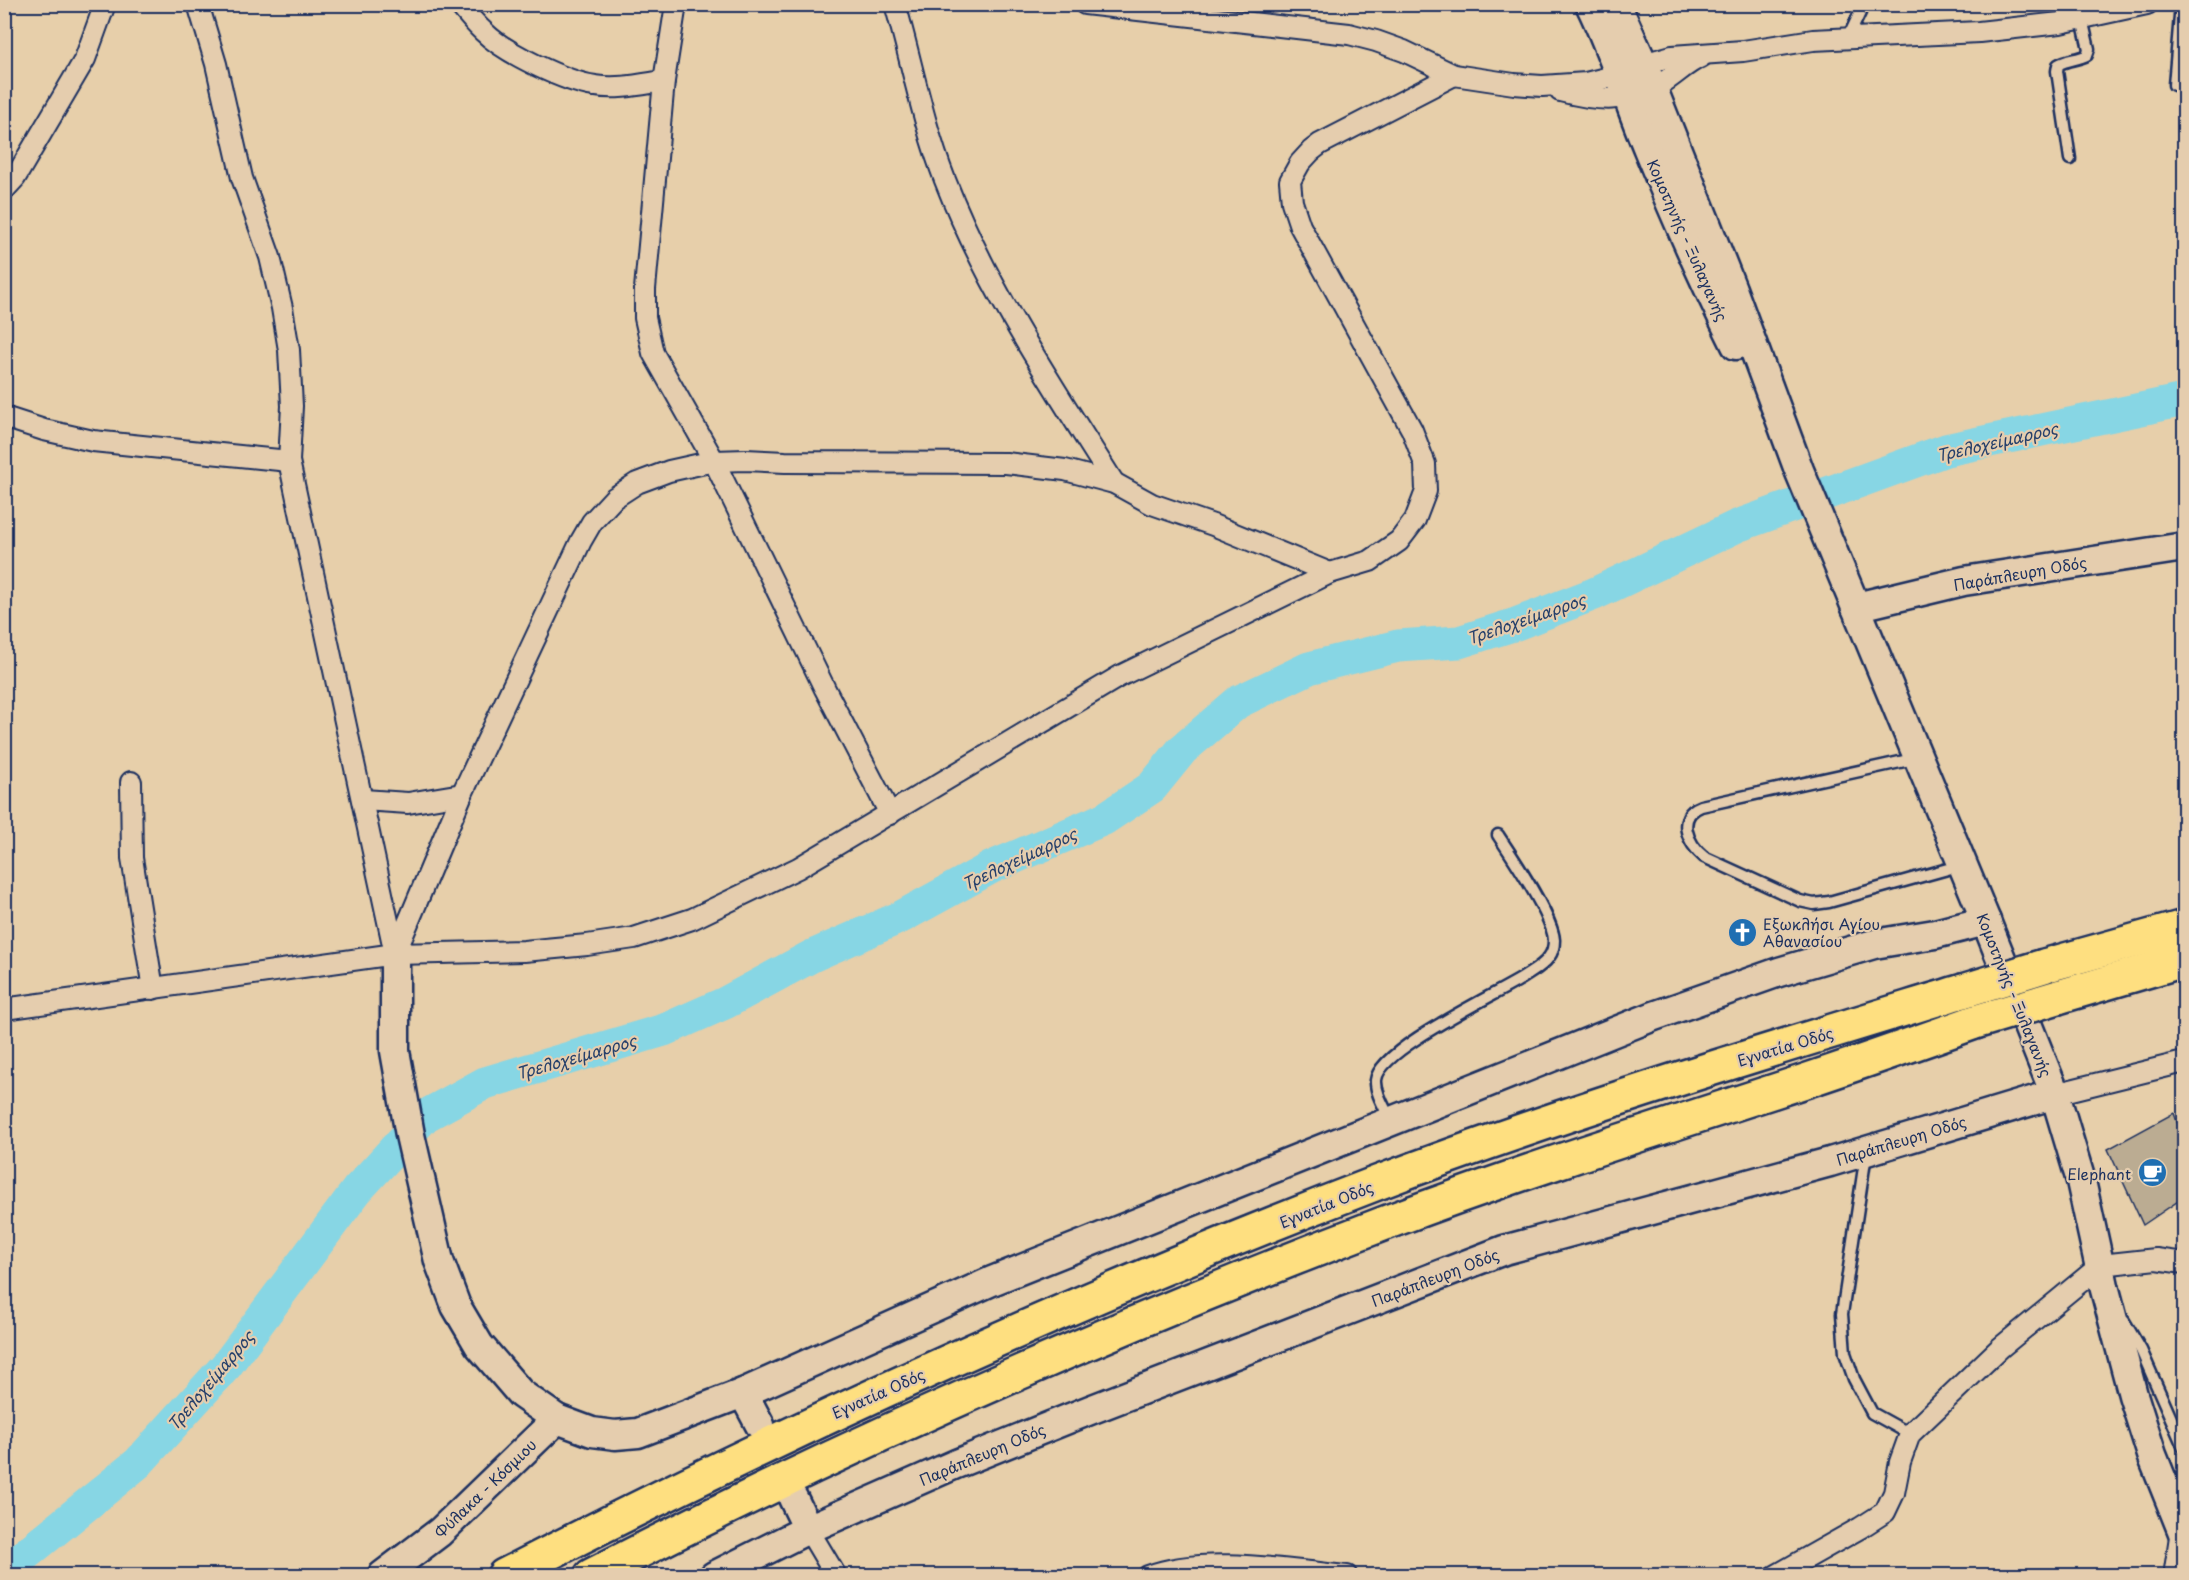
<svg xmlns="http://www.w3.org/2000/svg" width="2189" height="1580" viewBox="0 0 2189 1580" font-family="'Playpen Sans',sans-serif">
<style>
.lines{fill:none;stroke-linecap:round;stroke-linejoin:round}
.river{stroke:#87d6e4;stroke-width:33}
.building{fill:#bbac92;stroke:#1b2f5e;stroke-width:1.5}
.lane-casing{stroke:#1b2f5e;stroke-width:15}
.street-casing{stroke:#1b2f5e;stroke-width:24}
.secondary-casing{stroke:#1b2f5e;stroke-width:33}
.highway-casing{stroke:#1b2f5e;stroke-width:38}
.lane{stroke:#e5cdae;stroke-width:10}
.street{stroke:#e5cdae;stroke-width:20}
.secondary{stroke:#e5cdae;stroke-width:28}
.highway{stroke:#fedf80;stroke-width:33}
.highway-bridge-casing{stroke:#1b2f5e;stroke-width:38;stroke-linecap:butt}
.highway-bridge{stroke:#fedf80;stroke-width:33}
.labels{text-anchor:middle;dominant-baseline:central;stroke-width:4.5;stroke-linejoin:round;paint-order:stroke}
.street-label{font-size:15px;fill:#1b2f5e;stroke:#e5cdae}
.poi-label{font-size:15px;fill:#1b2f5e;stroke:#e5cdae;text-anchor:start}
.water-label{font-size:16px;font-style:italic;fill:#26406b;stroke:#e5cdae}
</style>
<rect width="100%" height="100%" fill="#e7cfaa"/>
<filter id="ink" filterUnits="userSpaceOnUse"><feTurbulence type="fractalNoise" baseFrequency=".0167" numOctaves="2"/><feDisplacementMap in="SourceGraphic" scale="12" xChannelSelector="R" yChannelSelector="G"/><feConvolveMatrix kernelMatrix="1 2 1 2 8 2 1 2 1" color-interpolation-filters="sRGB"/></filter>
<g filter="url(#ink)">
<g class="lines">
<polyline class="river" points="4,1572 138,1463 226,1366 357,1190 425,1116 485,1083 664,1030 725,1003 812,956 901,917 992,867 1104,819 1152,787 1182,750 1238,702 1309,668 1398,646 1459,642 1516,624 1594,594 1737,526 1946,450 2184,400"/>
</g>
<polygon class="building" points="2174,1113 2184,1142 2184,1197 2143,1225 2108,1149"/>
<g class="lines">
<defs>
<g id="lane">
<polyline points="1848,38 1864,4"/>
<polyline points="2174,85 2181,4"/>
<path d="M2070,159L2057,71L2058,65C2067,59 2078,60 2087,55L2089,49L2082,19"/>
<path d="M1918,758L1701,806C1675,816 1688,844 1704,857L1800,901L1814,904L1829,902L1962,865"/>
<path d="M1390,1119C1385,1108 1375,1093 1376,1080C1379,1049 1496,995 1524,977C1533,971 1543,966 1549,957C1552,953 1554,946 1554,940C1553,917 1512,856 1498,835"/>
<polyline points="1866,1154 1842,1314 1845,1353 1854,1379 1872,1413 1910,1434"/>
<polyline points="2124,1321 2141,1350 2184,1448"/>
</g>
<g id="street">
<polyline points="198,4 216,64 242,178 270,257 282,308 289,350 292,406 289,461 395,954"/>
<path d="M459,4C467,14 475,24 484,32C505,53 566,82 595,86C617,90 643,84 664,81"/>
<polyline points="676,4 664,81 645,289 645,318 653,353 714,461 825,689 890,814"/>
<path d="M895,4C912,63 923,124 945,180C987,288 1053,386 1114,483"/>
<polyline points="1085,4 1349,34 1376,41 1404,51 1454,75 1514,84 1542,86 1586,83 1606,78 1643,64 1672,56 1743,51 1813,40 1979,32 2060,23 2147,4"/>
<path d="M1560,91C1598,101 1626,104 1662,83C1676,75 1686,63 1701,57"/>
<polyline points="4,190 15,178 85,59 105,4"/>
<polyline points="4,417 44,430 93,441 289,461"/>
<polyline points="131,782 132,858 153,989"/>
<polyline points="363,800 408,803 462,794"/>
<polyline points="395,954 462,794 581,541 592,522 614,498 637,483 669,471 714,461 746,460 785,462 1006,463 1065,470 1114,483 1152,504 1213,525 1330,573"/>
<polyline points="4,1009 395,954 524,951 587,945 634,938 692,919 798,868 1120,676 1330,573 1370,561 1399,541 1415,520 1426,491 1425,464 1412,430 1300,226 1292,202 1290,181 1300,163 1311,151 1320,144 1454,75"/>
<polyline points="2055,1094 2184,1062"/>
<polyline points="808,1529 836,1576"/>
<path d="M1148,1576C1204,1555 1286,1570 1347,1576"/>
<polyline points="1775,1576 1860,1528 1885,1512 1894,1493 1900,1462 1910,1434 2000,1348 2101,1265 2156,1259 2184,1263"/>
<polyline points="2174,1576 2181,1530"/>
</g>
<g id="secondary">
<path d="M1590,4C1613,51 1628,101 1648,149C1675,215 1704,281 1736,345"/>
<polyline points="1616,4 1643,64 1732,289 1799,470 1986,921 2055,1094 2081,1181 2104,1286 2133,1395 2152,1455 2184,1535"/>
<polyline points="1856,607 1964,581 2184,547"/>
<polyline points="395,954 395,1051 410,1135 439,1261 456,1306 479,1345 521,1394 557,1419 592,1432 615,1435 638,1433 743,1393 760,1425"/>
<polyline points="743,1393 992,1281 1654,1016 1779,972 1874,944 1935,934 1986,921"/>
<polyline points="793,1498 808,1529"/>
<polyline points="382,1576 440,1532 557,1419"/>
<polyline points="714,1576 808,1529 956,1464 1090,1410 1504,1250 1830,1162 2055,1094"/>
</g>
<g id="highway">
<polyline points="2044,966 2184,927"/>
<polyline points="2058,997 2184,960"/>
<path d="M504,1576C788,1430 1079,1297 1377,1183C1569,1110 1767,1051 1963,991"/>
<path d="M591,1576C851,1442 1120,1324 1393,1220C1529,1169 1667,1126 1805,1081C1862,1062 1919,1042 1975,1022"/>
</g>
</defs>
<use href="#lane" class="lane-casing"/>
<use href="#street" class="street-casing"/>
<use href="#secondary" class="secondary-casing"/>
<use href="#highway" class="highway-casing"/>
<use href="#lane" class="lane"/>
<use href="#street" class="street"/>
<use href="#secondary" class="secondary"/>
<use href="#highway" class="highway"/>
<defs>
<g id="highway-bridge">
<polyline points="1963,991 2044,966"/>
<polyline points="1975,1022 2058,997"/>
</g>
</defs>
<use href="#highway-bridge" class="highway-bridge-casing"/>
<use href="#highway-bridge" class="highway-bridge"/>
</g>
</g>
<defs>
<symbol id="church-disc" viewBox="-11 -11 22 22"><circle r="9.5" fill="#1f6fb2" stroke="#e5cdae"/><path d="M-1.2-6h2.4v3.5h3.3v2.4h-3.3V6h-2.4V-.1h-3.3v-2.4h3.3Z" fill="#fff"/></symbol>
<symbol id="cafe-disc" viewBox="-11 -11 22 22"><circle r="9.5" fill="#1f6fb2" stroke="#e5cdae"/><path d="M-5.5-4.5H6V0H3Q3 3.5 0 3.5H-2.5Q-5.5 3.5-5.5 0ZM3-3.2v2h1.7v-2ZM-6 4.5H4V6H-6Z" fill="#fff"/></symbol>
</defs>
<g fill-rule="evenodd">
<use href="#church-disc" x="1726" y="916" width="33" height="33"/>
<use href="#cafe-disc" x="2136" y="1156" width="33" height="33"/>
</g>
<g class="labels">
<g class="street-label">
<text transform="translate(1688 240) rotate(66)">Κομοτηνής - Ξυλαγανής</text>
<text transform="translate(2020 573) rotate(-10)">Παράπλευρη Οδός</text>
<text transform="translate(2015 995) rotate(68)">Κομοτηνής - Ξυλαγανής</text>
<text transform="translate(1785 1046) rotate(-17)">Εγνατία Οδός</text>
<text transform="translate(1901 1140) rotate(-17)">Παράπλευρη Οδός</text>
<text transform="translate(1326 1204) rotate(-22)">Εγνατία Οδός</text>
<text transform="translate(1435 1277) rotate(-21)">Παράπλευρη Οδός</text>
<text transform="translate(878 1393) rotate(-24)">Εγνατία Οδός</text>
<text transform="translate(982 1454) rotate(-23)">Παράπλευρη Οδός</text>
<text transform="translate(485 1488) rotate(-44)">Φύλακα - Κόσμιου</text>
</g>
<g class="poi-label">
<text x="1763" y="923">Εξωκλήσι Αγίου<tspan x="1763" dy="17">Αθανασίου</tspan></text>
<text x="2131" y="1173" text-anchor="end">Elephant</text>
</g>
<g class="water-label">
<text transform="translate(1997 441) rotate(-13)">Τρελοχείμαρρος</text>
<text transform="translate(1526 618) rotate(-19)">Τρελοχείμαρρος</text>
<text transform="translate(1019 858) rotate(-25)">Τρελοχείμαρρος</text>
<text transform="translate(576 1056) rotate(-16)">Τρελοχείμαρρος</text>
<text transform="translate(210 1380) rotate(-50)">Τρελοχείμαρρος</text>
</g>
</g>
<rect width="2189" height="1580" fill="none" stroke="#e5cdae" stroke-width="24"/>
<rect x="12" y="12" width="2165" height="1556" fill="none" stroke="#1b2f5e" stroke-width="2" filter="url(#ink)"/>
</svg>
